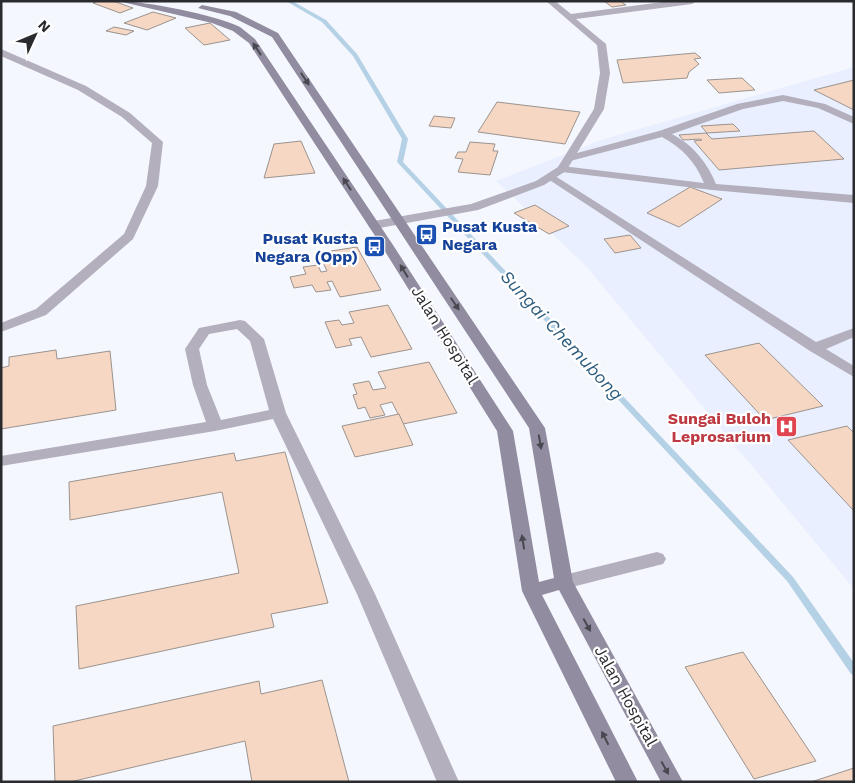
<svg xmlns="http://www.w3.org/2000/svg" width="855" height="783" viewBox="0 0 855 783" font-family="'Work Sans',sans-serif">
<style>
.built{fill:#e9efff}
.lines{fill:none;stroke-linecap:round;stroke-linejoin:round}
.stream{fill:#b5d1e6;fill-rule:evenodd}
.building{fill:#f6d7c4;stroke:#9b938e}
.service{fill:#b3afbd;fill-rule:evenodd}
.minor{fill:#b3afbd;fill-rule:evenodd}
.secondary{fill:#918ca0;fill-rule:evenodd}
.oneway{fill:#494850}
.labels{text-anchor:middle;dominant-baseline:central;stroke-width:4.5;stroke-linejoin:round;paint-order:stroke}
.transit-label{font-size:16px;font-weight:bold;fill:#164399;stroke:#fff;text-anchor:start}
.street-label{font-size:16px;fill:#2a2b2e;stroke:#fff}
.health-label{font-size:16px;font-weight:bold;fill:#be3a42;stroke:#fff;text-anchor:end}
.water-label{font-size:18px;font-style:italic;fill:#2e5c7c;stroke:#fff}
</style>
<rect width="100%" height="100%" fill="#f5f7fe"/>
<polygon class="built" points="854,67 854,589 586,266 496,181 601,140"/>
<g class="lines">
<polygon class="stream" points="286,1 292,1 326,20 357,54 408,139 403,162 793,577 854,663 854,675 851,674 787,581 398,163 397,162 402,139 353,56 322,22"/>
</g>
<g class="building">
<polygon points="98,1 113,1 133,8 120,13 93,3"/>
<polygon points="604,1 620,1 626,5 612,7"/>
<polygon points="153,12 176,18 147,30 124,23"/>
<polygon points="210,23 230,40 204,45 185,28"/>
<polygon points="114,27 134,31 126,35 106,31"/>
<polygon points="695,53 701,58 694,59 699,64 689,72 687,78 623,83 617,60"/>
<polygon points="742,78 755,90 719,93 707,80"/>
<polygon points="854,80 854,110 814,90"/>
<polygon points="497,102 580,112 565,144 478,132"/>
<polygon points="434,116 455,118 451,128 429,126"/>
<polygon points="733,124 740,131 707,133 701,126"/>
<polygon points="814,131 844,159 719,170 694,141 702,140 700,139 683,140 679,135 706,133 712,139"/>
<polygon points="301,141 315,173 264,178 274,144"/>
<polygon points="470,142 495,144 493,151 498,151 490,175 458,172 463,159 455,158 458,152 466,152"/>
<polygon points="690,187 722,199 679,227 647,213"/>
<polygon points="535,205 569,226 549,234 514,213"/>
<polygon points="630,235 641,248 615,253 604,239"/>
<polygon points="357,247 381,290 340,297 332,281 327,282 331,290 316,292 312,285 294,288 290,277 306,274 303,267 318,265 321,272 327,271 321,258 334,256 331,251"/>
<polygon points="388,305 412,349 371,357 361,337 349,339 352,345 336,348 325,322 339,320 342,325 354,323 349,312"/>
<polygon points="759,343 823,406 765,420 705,355"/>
<polygon points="56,350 57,359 110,351 116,410 1,429 1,368 9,366 9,357"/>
<polygon points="429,362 457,413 403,424 392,402 380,405 385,415 370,418 365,407 358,409 353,395 357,394 353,384 369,381 373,390 386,388 378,372"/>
<polygon points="399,414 413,445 355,457 342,426"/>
<polygon points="847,426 854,433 854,511 788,440"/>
<polygon points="285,452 328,603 271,614 274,627 79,669 76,606 239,573 222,492 70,520 69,482 234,453 236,461"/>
<polygon points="743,652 816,761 754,779 685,667"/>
<polygon points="322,680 349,782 252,782 245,741 70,782 55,782 53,726 259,681 261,694"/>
<polygon points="854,768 854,782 811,782"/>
</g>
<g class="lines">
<g class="service">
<path d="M783,95L825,104L854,117V124L818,108L783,101L743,109L672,134C693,145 707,162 716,184L854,195V203L712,190L562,172L556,169L562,166L704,183C695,161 682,148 662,137L570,161L564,158L566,156L659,131L737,104Z"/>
<polygon points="552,174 816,342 854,328 854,337 826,349 854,366 854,377 810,351 548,179 546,177 548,175"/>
<path d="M240,320L245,321L264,339L286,413L375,594L459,782H437L357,594L273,419L215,431L1,466V456L206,422L193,385L185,349L199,328ZM237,329L250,341L269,410L221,420L207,385L199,349L209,334Z"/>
<polygon points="657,552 663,554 666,559 663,564 564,589 558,587 555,582 558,577 564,575"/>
</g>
<g class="minor">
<polygon points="546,1 555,1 571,14 670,1 696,1 692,4 576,19 606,44 610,73 604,109 566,171 544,185 478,210 374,229 370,228 368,225 370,222 374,221 471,204 536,181 558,167 594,109 600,73 597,45"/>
<polygon points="1,49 86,86 130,113 163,142 158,186 133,239 46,315 1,332 1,323 36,309 124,234 146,186 152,143 122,117 78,90 1,56"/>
</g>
<path class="secondary" d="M118,1C144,1 217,15 240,27C245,31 250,35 255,39L393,245L513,431L539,582L554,578L529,428L272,37L230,16L198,8L202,5L236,12L278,33L545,428L573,582L683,782H661L559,590L542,595L638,782H616L522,591L497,431L381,245L249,43L233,31L212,23Z"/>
</g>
<defs><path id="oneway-solid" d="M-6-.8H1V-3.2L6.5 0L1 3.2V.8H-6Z" transform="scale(1.25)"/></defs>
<g class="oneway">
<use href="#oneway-solid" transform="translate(257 49) rotate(-123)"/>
<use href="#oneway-solid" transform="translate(305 79) rotate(56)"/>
<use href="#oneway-solid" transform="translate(347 184) rotate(-123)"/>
<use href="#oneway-solid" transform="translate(404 271) rotate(-122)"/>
<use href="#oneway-solid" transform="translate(455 304) rotate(56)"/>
<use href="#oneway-solid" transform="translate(540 442) rotate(80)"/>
<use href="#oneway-solid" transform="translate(523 542) rotate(-99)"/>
<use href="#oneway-solid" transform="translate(587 625) rotate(61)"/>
<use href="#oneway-solid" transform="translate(605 738) rotate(-117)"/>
<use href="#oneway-solid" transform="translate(665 768) rotate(61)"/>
</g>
<defs>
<symbol id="bus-square" viewBox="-11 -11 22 22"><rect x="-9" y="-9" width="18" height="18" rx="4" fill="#1a4fb4" stroke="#fff"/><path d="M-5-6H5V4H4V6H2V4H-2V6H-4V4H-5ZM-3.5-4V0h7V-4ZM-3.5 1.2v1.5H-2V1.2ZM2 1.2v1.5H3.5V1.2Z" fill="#fff"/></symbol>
<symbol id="hospital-square" viewBox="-11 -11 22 22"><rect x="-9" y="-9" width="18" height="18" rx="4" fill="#e0444e" stroke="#fff"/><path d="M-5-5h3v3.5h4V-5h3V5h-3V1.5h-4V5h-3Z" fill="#fff"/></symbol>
</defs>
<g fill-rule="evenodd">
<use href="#bus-square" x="414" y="222" width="25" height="25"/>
<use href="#bus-square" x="362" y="234" width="25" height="25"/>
<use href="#hospital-square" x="774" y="414" width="25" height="25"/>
</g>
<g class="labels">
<g class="transit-label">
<text x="442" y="226">Pusat Kusta<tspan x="442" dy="18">Negara</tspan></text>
<text x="358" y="238" text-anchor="end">Pusat Kusta<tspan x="358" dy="18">Negara (Opp)</tspan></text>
</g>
<g class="street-label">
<text transform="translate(445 335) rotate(58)">Jalan Hospital</text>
<text transform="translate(626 696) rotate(61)">Jalan Hospital</text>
</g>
<g class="health-label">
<text x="771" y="418">Sungai Buloh<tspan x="771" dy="18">Leprosarium</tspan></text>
</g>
<g class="water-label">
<text transform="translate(562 335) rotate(47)">Sungai Chemubong</text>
</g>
</g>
<rect width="855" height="783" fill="none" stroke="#2a2b2e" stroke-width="5"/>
<g transform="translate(35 35) rotate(46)" stroke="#ffffff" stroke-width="4" paint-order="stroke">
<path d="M0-4L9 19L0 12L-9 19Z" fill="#2a2b2e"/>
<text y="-8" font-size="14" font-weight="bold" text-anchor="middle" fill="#2a2b2e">N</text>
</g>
</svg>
